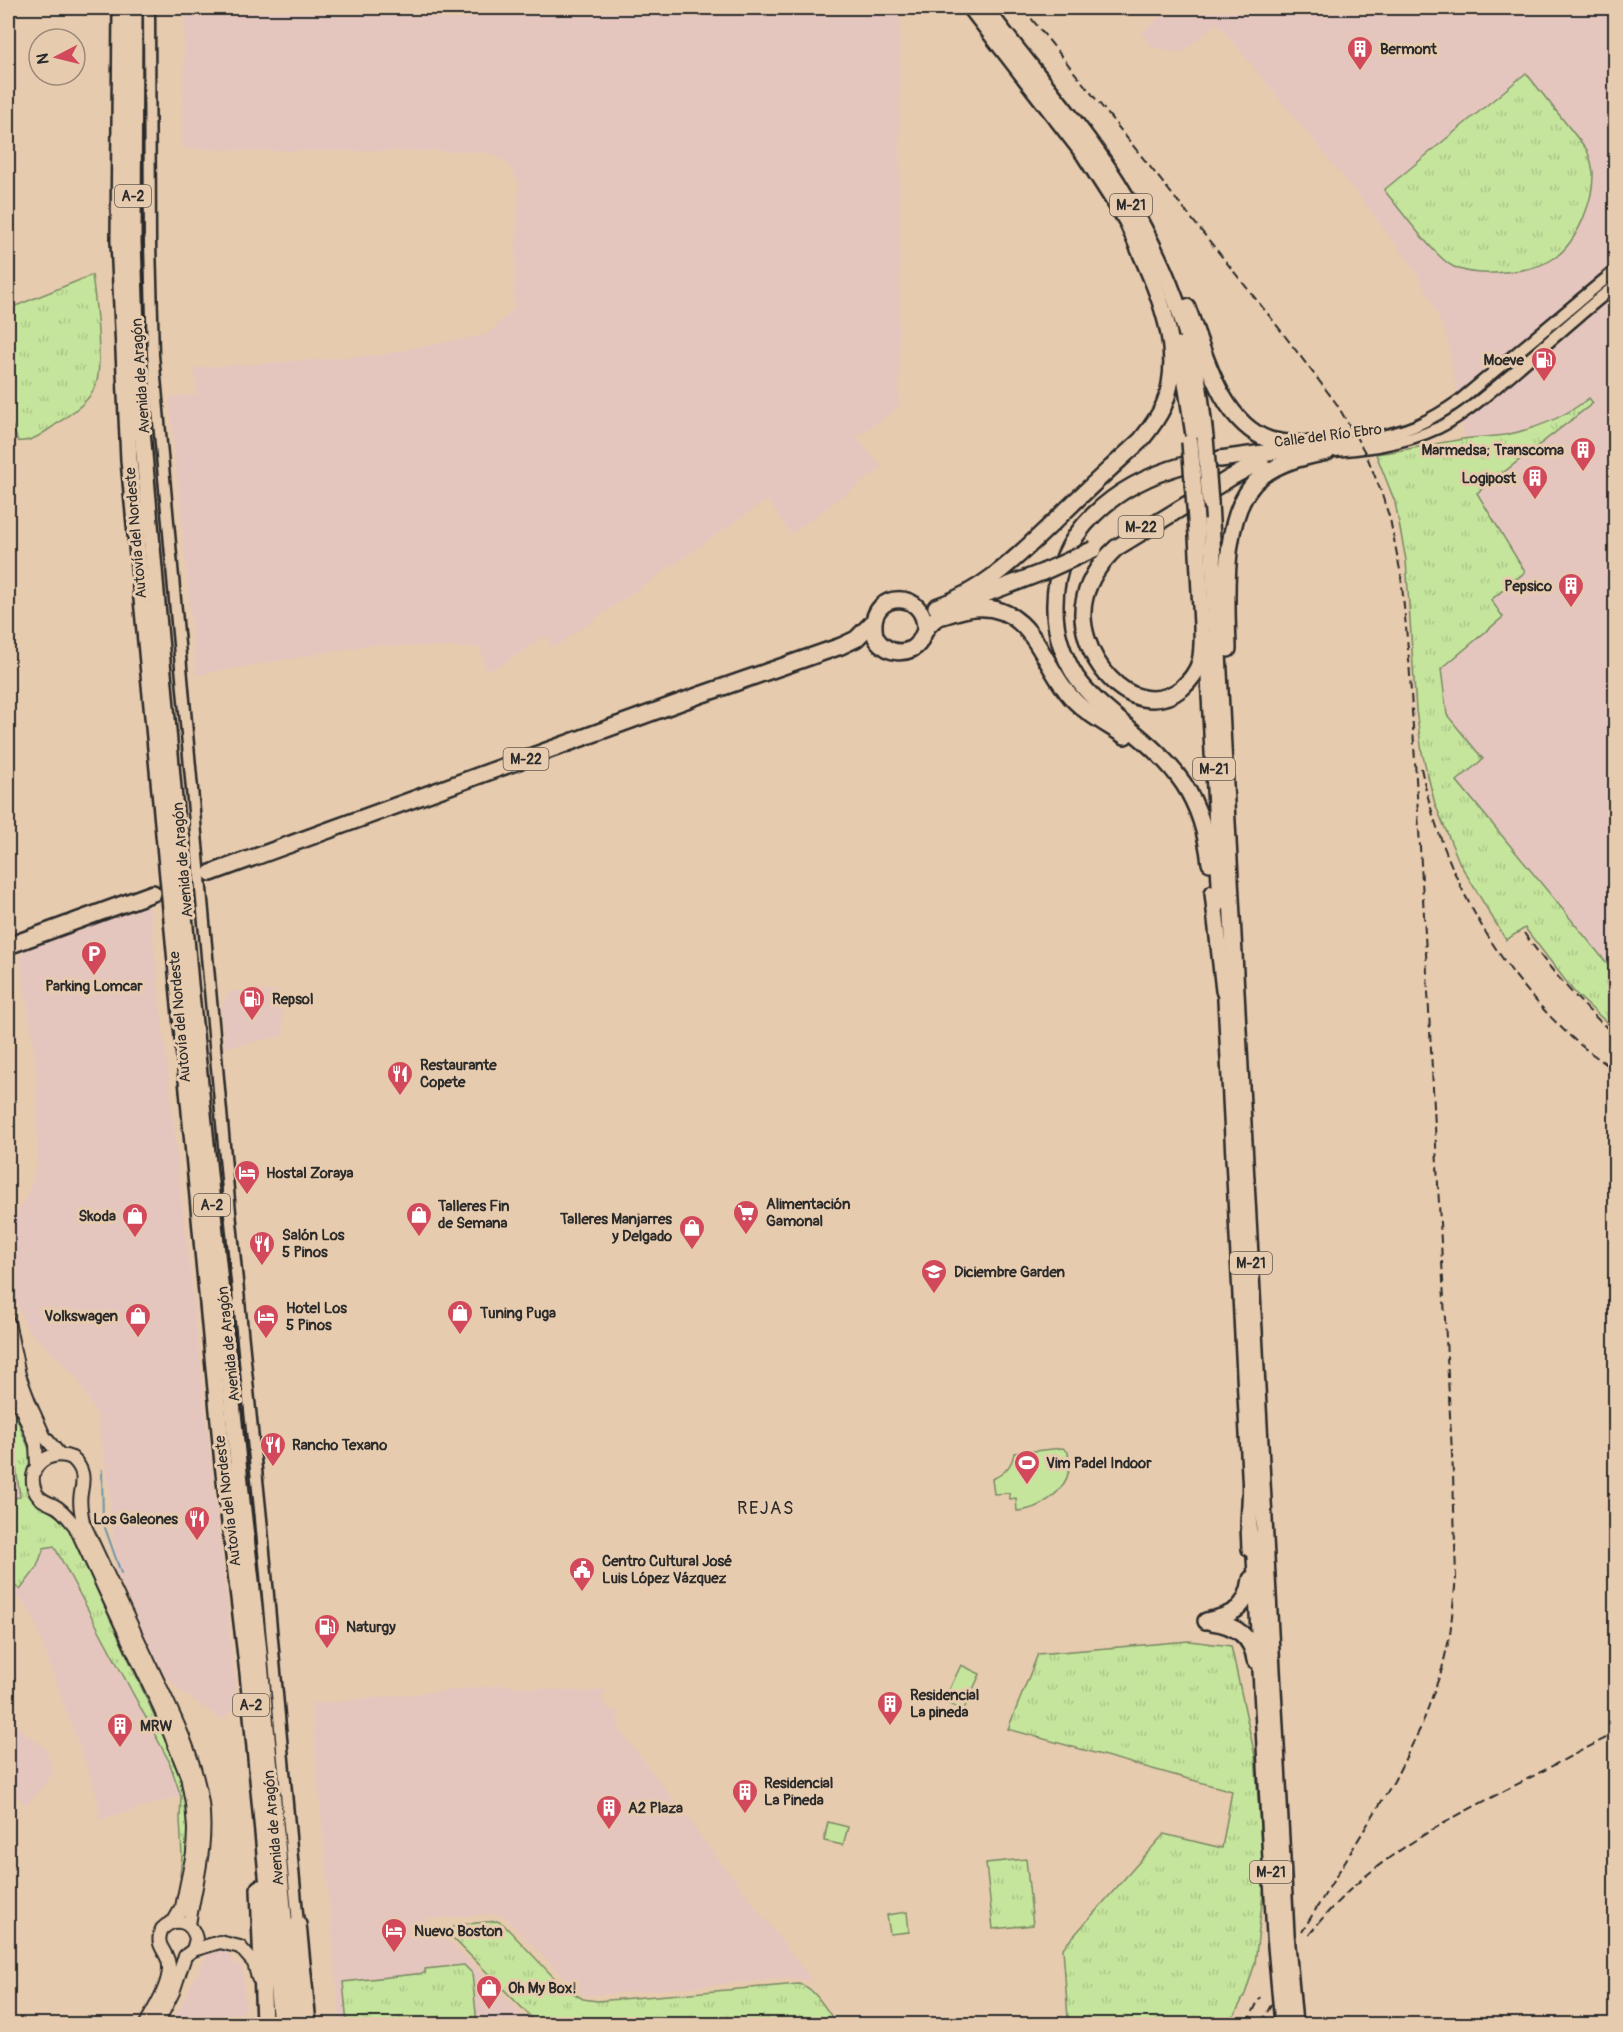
<svg xmlns="http://www.w3.org/2000/svg" width="1623" height="2032" viewBox="0 0 1623 2032" font-family="Pangolin,sans-serif">
<style>
.built{fill:#e5c6be}
.grass{fill:url(#grass-tufts);stroke:#788864;stroke-width:1.5}
.pitch{fill:#c6e59c;stroke:#788864;stroke-width:1.5}
.lines{fill:none;stroke-linecap:round;stroke-linejoin:round}
.stream{stroke:#6e94a9;stroke-width:2}
.highway-tunnel{stroke:#c1ab94;stroke-width:15;stroke-dasharray:15 8;stroke-linecap:butt}
.secondary-casing{stroke:#2b2b2b;stroke-width:15}
.primary-casing{stroke:#2b2b2b;stroke-width:16}
.highway-casing{stroke:#2b2b2b;stroke-width:20}
.secondary{stroke:#e7cbae;stroke-width:10}
.primary{stroke:#e7cbae;stroke-width:12}
.highway{stroke:#e7cbae;stroke-width:15}
.rail{stroke:#2b2b2b;stroke-width:2;stroke-dasharray:9 4.5;stroke-linecap:butt}
.highway-bridge-casing{stroke:#2b2b2b;stroke-width:20;stroke-linecap:butt}
.highway-bridge{stroke:#e7cbae;stroke-width:15}
.labels{text-anchor:middle;dominant-baseline:central;stroke-width:6;stroke-linejoin:round;paint-order:stroke}
.shield{fill:#e7cbae;stroke:#635b52;stroke-width:1.5}
.shield-label{font-size:14px;font-weight:bold;fill:#2b2b2b}
.poi-label{font-size:15px;font-weight:bold;fill:#2b2b2b;stroke:#e7cbae;text-anchor:start}
.street-label{font-size:15px;fill:#2b2b2b;stroke:#e7cbae}
.quarter-label{font-size:18px;letter-spacing:1.5px;fill:#2b2b2b;stroke:#e7cbae}
</style>
<defs>
<pattern id="grass-tufts" width="24" height="20" patternUnits="userSpaceOnUse" patternTransform="scale(1.5)"><rect width="24" height="20" fill="#c6e59c"/><path d="M3 7l-1-3M5 7V3M7 7l1-3M15 17l-1-3M17 17v-4M19 17l1-3" fill="none" stroke="#aac587"/></pattern>
</defs>
<rect width="100%" height="100%" fill="#e7cbae"/>
<filter id="ink" filterUnits="userSpaceOnUse"><feTurbulence type="fractalNoise" baseFrequency=".0167" numOctaves="2"/><feDisplacementMap in="SourceGraphic" scale="12" xChannelSelector="R" yChannelSelector="G"/><feConvolveMatrix kernelMatrix="1 2 1 2 8 2 1 2 1" color-interpolation-filters="sRGB"/></filter>
<g filter="url(#ink)">
<g class="built">
<polygon points="185,8 900,8 899,407 857,437 882,468 791,534 767,500 553,648 545,636 505,663 486,671 480,648 371,645 196,675 169,397 197,394 194,368 378,355 488,334 513,309 519,183 509,165 491,153 468,151 257,151 182,148"/>
<polygon points="1169,8 1615,8 1615,973 1457,781 1482,759 1447,715 1441,668 1503,616 1491,600 1497,527 1477,493 1465,439 1447,337 1429,297 1415,270 1360,197 1217,23 1182,53 1153,47 1141,33"/>
<polygon points="149,900 238,1703 222,1720 180,1691 162,1674 116,1571 109,1487 97,1415 77,1378 26,1327 13,1293 8,1263 8,1228 29,1191 37,1164 37,1085 33,1042 19,957 31,942"/>
<polygon points="230,991 280,991 284,1036 225,1048 220,1008"/>
<polygon points="8,1441 15,1460 20,1497 8,1499"/>
<polygon points="54,1545 154,1730 169,1761 181,1796 99,1820 98,1799 31,1612 22,1601 8,1590 8,1580 20,1590 36,1569 44,1548"/>
<polygon points="503,1685 587,1692 607,1689 602,1697 603,1702 609,1709 617,1710 620,1730 814,1983 806,1980 782,1979 588,1996 578,1992 505,1918 498,1914 425,1919 473,1964 526,2019 530,2024 340,2024 311,1704"/>
<polygon points="8,1719 46,1749 54,1772 27,1805 8,1790"/>
<polygon points="210,1948 217,1948 226,1952 237,1965 242,1965 246,2009 238,2015 238,2024 171,2024"/>
</g>
<g class="grass">
<path d="M1526,73L1587,150C1590,157 1592,164 1593,172C1594,200 1578,240 1556,257C1541,268 1522,271 1504,272C1488,274 1469,274 1454,267C1435,258 1400,209 1384,190Z"/>
<path d="M92,275C95,297 104,369 95,387C88,403 70,414 55,425C45,432 31,443 18,441L8,415V309Z"/>
<path d="M1589,398L1593,403L1477,493L1525,572L1491,600L1503,617L1441,669L1447,715L1483,759L1457,781L1615,973V1030L1575,993L1525,928L1506,940L1460,864L1435,804L1422,752L1416,710L1406,560L1395,502L1376,454C1405,450 1434,444 1463,439C1477,437 1491,437 1505,435C1535,429 1565,417 1589,398Z"/>
<path d="M8,1397L31,1454C32,1466 25,1477 28,1488C33,1509 59,1511 69,1529L176,1763C183,1788 189,1813 188,1839C188,1852 184,1865 182,1877L180,1876L182,1856L180,1819L181,1796L169,1761L54,1546L44,1548L36,1569L20,1590L8,1580L9,1573L8,1569V1499L20,1497L15,1460L8,1441Z"/>
<polygon points="1189,1641 1231,1646 1255,1756 1264,1886 1255,1963 1245,1994 1230,2024 1066,2024 1068,2018 1063,1948 1164,1834 1222,1848 1232,1791 1008,1729 1038,1654"/>
<polygon points="1026,1859 1033,1925 993,1929 986,1863"/>
<path d="M497,1921L503,1924L563,1987L583,1999L597,2001L799,1984C815,1987 827,2012 837,2024H536L530,2016L452,1937L450,1932L453,1927L457,1925Z"/>
<polygon points="464,1965 472,1973 477,2024 347,2024 343,1982 425,1973 425,1969"/>
</g>
<g class="pitch">
<path d="M1063,1448L1068,1452C1068,1457 1071,1466 1069,1471C1064,1493 1039,1510 1017,1511L1016,1498L1010,1499L1009,1493L994,1494L992,1479C1005,1474 1012,1466 1014,1453Z"/>
<polygon points="961,1665 980,1674 963,1711 944,1701"/>
<polygon points="828,1822 848,1827 843,1845 824,1841"/>
<polygon points="907,1912 909,1932 890,1934 887,1915"/>
</g>
<g class="lines">
<polyline class="stream" points="102,1470 103,1522 121,1573"/>
<polyline class="highway-tunnel" points="153,893 211,873"/>
<defs>
<g id="secondary">
<polyline points="149,8 150,243 153,355 230,1212 261,1519 298,1924"/>
<path d="M1321,445C1352,441 1386,438 1415,426C1431,419 1446,410 1460,400L1616,270"/>
<path d="M1322,452C1361,449 1402,445 1438,428C1457,419 1474,405 1490,392C1533,357 1573,319 1616,285"/>
</g>
<g id="primary">
<polyline points="8,1322 19,1375 31,1407 44,1436 60,1455"/>
<polyline points="8,1375 36,1444 37,1466"/>
<path d="M174,1921L182,1907L193,1853L194,1829L192,1803L187,1776L157,1701L75,1526C69,1519 63,1510 55,1506C47,1502 41,1501 36,1493C24,1468 48,1448 72,1458C84,1469 84,1478 81,1493C79,1502 81,1512 83,1522C105,1570 128,1618 151,1667C171,1710 195,1755 202,1803C208,1846 195,1884 189,1925"/>
<path d="M146,2024C154,2008 169,1987 169,1968C170,1951 153,1948 162,1929C175,1916 192,1921 196,1939L193,1950"/>
<polyline points="157,2024 173,1992 185,1956 193,1950 220,1942 240,1947 254,1963 258,1978"/>
</g>
<g id="highway">
<polyline points="121,8 119,241 129,460 223,1464 248,1673 281,2024"/>
<polyline points="134,8 133,242 138,385 190,984 242,1502 258,1642 294,2024"/>
<polyline points="971,8 1084,154 1130,226"/>
<path d="M985,8C1028,66 1078,121 1117,182C1155,243 1186,312 1198,383C1201,401 1203,419 1205,437"/>
<path d="M1187,307C1204,351 1220,423 1270,440C1288,445 1308,444 1326,444"/>
<polyline points="1177,345 1185,376 1195,442"/>
<polyline points="1220,459 1292,449"/>
<path d="M1184,465C1117,484 1053,531 1055,609C1055,633 1063,656 1076,677C1089,696 1107,710 1125,725C1176,766 1202,795 1210,863"/>
<polyline points="1210,502 1286,1934 1294,2024"/>
<path d="M1196,520C1198,549 1199,578 1201,607C1202,624 1204,644 1200,662C1197,671 1190,681 1182,688C1131,728 1071,650 1085,597C1090,577 1101,562 1116,548L1230,478L1261,461"/>
<polyline points="967,601 1043,572"/>
<path d="M936,607C985,591 1020,554 1057,519C1084,492 1113,466 1141,440C1150,429 1158,418 1164,405C1189,344 1149,275 1126,219"/>
<path d="M939,617C950,614 963,609 975,608C1030,604 1040,658 1067,692C1081,711 1105,723 1125,736"/>
<path d="M925,630C926,589 871,591 874,628C874,636 878,643 885,647C893,653 903,653 912,649C920,645 921,638 925,631C929,622 938,617 946,612"/>
<polyline points="1207,639 1221,902"/>
<path d="M1228,649C1227,601 1219,509 1262,476C1282,461 1304,457 1327,452"/>
<polyline points="211,873 700,695 841,646 856,639 873,622"/>
<polyline points="1213,893 1224,991"/>
<polyline points="8,946 153,893"/>
<polyline points="1225,980 1251,1493"/>
<polyline points="1254,1538 1275,1935 1283,2024"/>
<polyline points="1250,1549 1249,1525 1251,1483"/>
<path d="M1206,1621C1234,1615 1247,1608 1251,1579"/>
<path d="M1212,1622C1235,1625 1252,1636 1255,1660"/>
<polyline points="259,1888 264,2024"/>
<polyline points="298,1924 308,2024"/>
</g>
</defs>
<use href="#secondary" class="secondary-casing"/>
<use href="#primary" class="primary-casing"/>
<use href="#highway" class="highway-casing"/>
<use href="#secondary" class="secondary"/>
<use href="#primary" class="primary"/>
<use href="#highway" class="highway"/>
<g class="rail">
<polyline points="1023,8 1275,323 1336,403 1366,454 1380,489 1390,519 1401,575 1409,659 1424,915 1453,1473 1456,1578 1450,1635 1442,1669 1422,1725 1394,1781 1302,1932"/>
<path d="M1421,768C1442,869 1493,964 1568,1034C1582,1048 1600,1059 1616,1071"/>
<path d="M1524,933C1551,971 1581,1005 1616,1036"/>
<path d="M1309,1935C1362,1865 1433,1827 1510,1788C1545,1770 1580,1751 1616,1733"/>
<polyline points="1247,2024 1260,1997"/>
<polyline points="1261,2024 1271,2005"/>
</g>
<defs>
<g id="highway-bridge">
<polyline points="1205,437 1210,502"/>
<polyline points="1190,442 1196,520"/>
<polyline points="1043,572 1094,549"/>
</g>
</defs>
<use href="#highway-bridge" class="highway-bridge-casing"/>
<use href="#highway-bridge" class="highway-bridge"/>
</g>
</g>
<defs>
<symbol id="building-pin" viewBox="-11 -11 22 30"><path d="M0 17L-7.5 6A9.5 9.5 0 1 1 7.5 6Z" fill="#d1495b" stroke="#e7cbae"/><path d="M-4-6H4V6H1V3H-1V6H-4ZM-2.5-4.3h1.7v1.8h-1.7ZM.8-4.3h1.7v1.8H.8ZM-2.5-1h1.7V.8h-1.7ZM.8-1h1.7V.8H.8Z" fill="#fff"/></symbol>
<symbol id="fuel-pin" viewBox="-11 -11 22 30"><path d="M0 17L-7.5 6A9.5 9.5 0 1 1 7.5 6Z" fill="#d1495b" stroke="#e7cbae"/><path d="M-5.5-6h7V0h2V4h1.3V-2.5L3-4.5l.8-.8L6-3V5H2.5V1h-1V6h-7ZM-4.2-4.7v3.2H.2V-4.7Z" fill="#fff"/></symbol>
<symbol id="parking-pin" viewBox="-11 -11 22 30"><path d="M0 17L-7.5 6A9.5 9.5 0 1 1 7.5 6Z" fill="#d1495b" stroke="#e7cbae"/><path d="M-3.5-5.5H1a3.5 3.5 0 0 1 0 7H-1V5.5H-3.5ZM-1-3.4V-.6H.8a1.4 1.4 0 0 0 0-2.8Z" fill="#fff"/></symbol>
<symbol id="restaurant-pin" viewBox="-11 -11 22 30"><path d="M0 17L-7.5 6A9.5 9.5 0 1 1 7.5 6Z" fill="#d1495b" stroke="#e7cbae"/><path d="M-5-6h1v4h1v-4h1v4h1v-4h1v5L-1.5 .5V6h-2V.5L-5-1ZM5-6V6H3V1.5H1.5Q1.5-4 5-6Z" fill="#fff"/></symbol>
<symbol id="hotel-pin" viewBox="-11 -11 22 30"><path d="M0 17L-7.5 6A9.5 9.5 0 1 1 7.5 6Z" fill="#d1495b" stroke="#e7cbae"/><path d="M-6-4.5h1.5V1H6V5H4.5V3h-9V5H-6ZM-4 0a1.8 1.8 0 1 1 3.6 0ZM.5 0V-2.5h3Q6-2.5 6 0Z" fill="#fff"/></symbol>
<symbol id="supermarket-pin" viewBox="-11 -11 22 30"><path d="M0 17L-7.5 6A9.5 9.5 0 1 1 7.5 6Z" fill="#d1495b" stroke="#e7cbae"/><path d="M-6-5.5h2.5l.6 2H6L4.5 2H-2.5L-4.4-4H-6ZM-1.5 3.2a1.3 1.3 0 1 0 .1 0ZM3 3.2a1.3 1.3 0 1 0 .1 0Z" fill="#fff"/></symbol>
<symbol id="shop-pin" viewBox="-11 -11 22 30"><path d="M0 17L-7.5 6A9.5 9.5 0 1 1 7.5 6Z" fill="#d1495b" stroke="#e7cbae"/><path d="M-5-2.5h2.3a2.7 3.5 0 0 1 5.4 0H5L5.5 6h-11ZM-1.5-2.5h3a1.5 2.3 0 0 0-3 0Z" fill="#fff"/></symbol>
<symbol id="school-pin" viewBox="-11 -11 22 30"><path d="M0 17L-7.5 6A9.5 9.5 0 1 1 7.5 6Z" fill="#d1495b" stroke="#e7cbae"/><path d="M0-5L7-2L0 1L-7-2ZM-4 1L0 2.5L4 1V4Q0 6-4 4Z" fill="#fff"/></symbol>
<symbol id="stadium-pin" viewBox="-11 -11 22 30"><path d="M0 17L-7.5 6A9.5 9.5 0 1 1 7.5 6Z" fill="#d1495b" stroke="#e7cbae"/><path d="M0-5a6.5 5 0 1 0 0 10a6.5 5 0 1 0 0-10ZM-3.5-1.8h7v3.6h-7Z" fill="#fff"/></symbol>
<symbol id="civic-pin" viewBox="-11 -11 22 30"><path d="M0 17L-7.5 6A9.5 9.5 0 1 1 7.5 6Z" fill="#d1495b" stroke="#e7cbae"/><path d="M-.6-6.5H3V-4.5H.6V-3L4-1V1h2V6H-6V1h2V-1L-.6-3ZM-1.2 2.5V6h2.4V2.5Z" fill="#fff"/></symbol>
</defs>
<g fill-rule="evenodd">
<use href="#building-pin" x="1345" y="34" width="30" height="40"/>
<use href="#fuel-pin" x="1529" y="345" width="30" height="40"/>
<use href="#building-pin" x="1568" y="435" width="30" height="40"/>
<use href="#building-pin" x="1520" y="463" width="30" height="40"/>
<use href="#building-pin" x="1556" y="571" width="30" height="40"/>
<use href="#parking-pin" x="79" y="939" width="30" height="40"/>
<use href="#fuel-pin" x="237" y="984" width="30" height="40"/>
<use href="#restaurant-pin" x="385" y="1059" width="30" height="40"/>
<use href="#hotel-pin" x="232" y="1158" width="30" height="40"/>
<use href="#supermarket-pin" x="731" y="1198" width="30" height="40"/>
<use href="#shop-pin" x="404" y="1200" width="30" height="40"/>
<use href="#shop-pin" x="120" y="1201" width="30" height="40"/>
<use href="#shop-pin" x="677" y="1213" width="30" height="40"/>
<use href="#restaurant-pin" x="247" y="1229" width="30" height="40"/>
<use href="#school-pin" x="919" y="1257" width="30" height="40"/>
<use href="#shop-pin" x="445" y="1298" width="30" height="40"/>
<use href="#shop-pin" x="123" y="1301" width="30" height="40"/>
<use href="#hotel-pin" x="251" y="1302" width="30" height="40"/>
<use href="#restaurant-pin" x="258" y="1430" width="30" height="40"/>
<use href="#stadium-pin" x="1012" y="1448" width="30" height="40"/>
<use href="#restaurant-pin" x="182" y="1504" width="30" height="40"/>
<use href="#civic-pin" x="567" y="1555" width="30" height="40"/>
<use href="#fuel-pin" x="312" y="1612" width="30" height="40"/>
<use href="#building-pin" x="875" y="1689" width="30" height="40"/>
<use href="#building-pin" x="105" y="1711" width="30" height="40"/>
<use href="#building-pin" x="730" y="1777" width="30" height="40"/>
<use href="#building-pin" x="594" y="1793" width="30" height="40"/>
<use href="#hotel-pin" x="379" y="1916" width="30" height="40"/>
<use href="#shop-pin" x="474" y="1973" width="30" height="40"/>
</g>
<g class="labels">
<g class="shield">
<rect x="115" y="185" width="36" height="22" rx="4.5"/>
<rect x="1110" y="194" width="42" height="22" rx="4.5"/>
<rect x="1118.5" y="516" width="45" height="22" rx="4.5"/>
<rect x="503.5" y="748" width="45" height="22" rx="4.5"/>
<rect x="1193" y="758" width="42" height="22" rx="4.5"/>
<rect x="194" y="1194" width="36" height="22" rx="4.5"/>
<rect x="1230" y="1252" width="42" height="22" rx="4.5"/>
<rect x="233" y="1694" width="36" height="22" rx="4.5"/>
<rect x="1250" y="1861" width="42" height="22" rx="4.5"/>
</g>
<g class="shield-label">
<text x="133" y="196">A-2</text>
<text x="1131" y="205">M-21</text>
<text x="1141" y="527">M-22</text>
<text x="526" y="759">M-22</text>
<text x="1214" y="769">M-21</text>
<text x="212" y="1205">A-2</text>
<text x="1251" y="1263">M-21</text>
<text x="251" y="1705">A-2</text>
<text x="1271" y="1872">M-21</text>
</g>
<g class="poi-label">
<text x="1380" y="49">Bermont</text>
<text x="1524" y="360" text-anchor="end">Moeve</text>
<text x="1564" y="450" text-anchor="end">Marmedsa; Transcoma</text>
<text x="1516" y="478" text-anchor="end">Logipost</text>
<text x="1552" y="586" text-anchor="end">Pepsico</text>
<text x="94" y="986" text-anchor="middle">Parking Lomcar</text>
<text x="272" y="999">Repsol</text>
<text x="420" y="1065">Restaurante<tspan x="420" dy="17">Copete</tspan></text>
<text x="266" y="1173">Hostal Zoraya</text>
<text x="766" y="1204">Alimentación<tspan x="766" dy="17">Gamonal</tspan></text>
<text x="438" y="1206">Talleres Fin<tspan x="438" dy="17">de Semana</tspan></text>
<text x="116" y="1216" text-anchor="end">Skoda</text>
<text x="672" y="1219" text-anchor="end">Talleres Manjarres<tspan x="672" dy="17">y Delgado</tspan></text>
<text x="282" y="1235">Salón Los<tspan x="282" dy="17">5 Pinos</tspan></text>
<text x="954" y="1272">Diciembre Garden</text>
<text x="286" y="1308">Hotel Los<tspan x="286" dy="17">5 Pinos</tspan></text>
<text x="480" y="1313">Tuning Puga</text>
<text x="118" y="1316" text-anchor="end">Volkswagen</text>
<text x="292" y="1445">Rancho Texano</text>
<text x="1046" y="1463">Vim Padel Indoor</text>
<text x="178" y="1519" text-anchor="end">Los Galeones</text>
<text x="602" y="1561">Centro Cultural José<tspan x="602" dy="17">Luis López Vázquez</tspan></text>
<text x="346" y="1627">Naturgy</text>
<text x="910" y="1695">Residencial<tspan x="910" dy="17">La pineda</tspan></text>
<text x="140" y="1726">MRW</text>
<text x="764" y="1783">Residencial<tspan x="764" dy="17">La Pineda</tspan></text>
<text x="628" y="1808">A2 Plaza</text>
<text x="414" y="1931">Nuevo Boston</text>
<text x="508" y="1988">Oh My Box!</text>
</g>
<g class="street-label">
<text transform="translate(141 376) rotate(-94)">Avenida de Aragón</text>
<text transform="translate(1328 436) rotate(-7)">Calle del Río Ebro</text>
<text transform="translate(136 533) rotate(-95)">Autovía del Nordeste</text>
<text transform="translate(183 860) rotate(-95)">Avenida de Aragón</text>
<text transform="translate(180 1017) rotate(-95)">Autovía del Nordeste</text>
<text transform="translate(229 1344) rotate(-96)">Avenida de Aragón</text>
<text transform="translate(228 1501) rotate(-97)">Autovía del Nordeste</text>
<text transform="translate(274 1828) rotate(-95)">Avenida de Aragón</text>
</g>
<g class="quarter-label">
<text x="766" y="1508">REJAS</text>
</g>
</g>
<rect width="1623" height="2032" fill="none" stroke="#e7cbae" stroke-width="30"/>
<rect x="15" y="15" width="1593" height="2002" fill="none" stroke="#2b2b2b" stroke-width="2" filter="url(#ink)"/>
<g transform="translate(57 57) rotate(263)"><circle r="28" fill="#e7cbae" stroke="#9c8b7a" stroke-width="1.5"/>
<path d="M0-4.5L10 22L0 15L-10 22Z" fill="#d1495b"/>
<text y="-9" font-size="16" font-weight="bold" text-anchor="middle" fill="#2b2b2b">N</text>
</g>
</svg>
